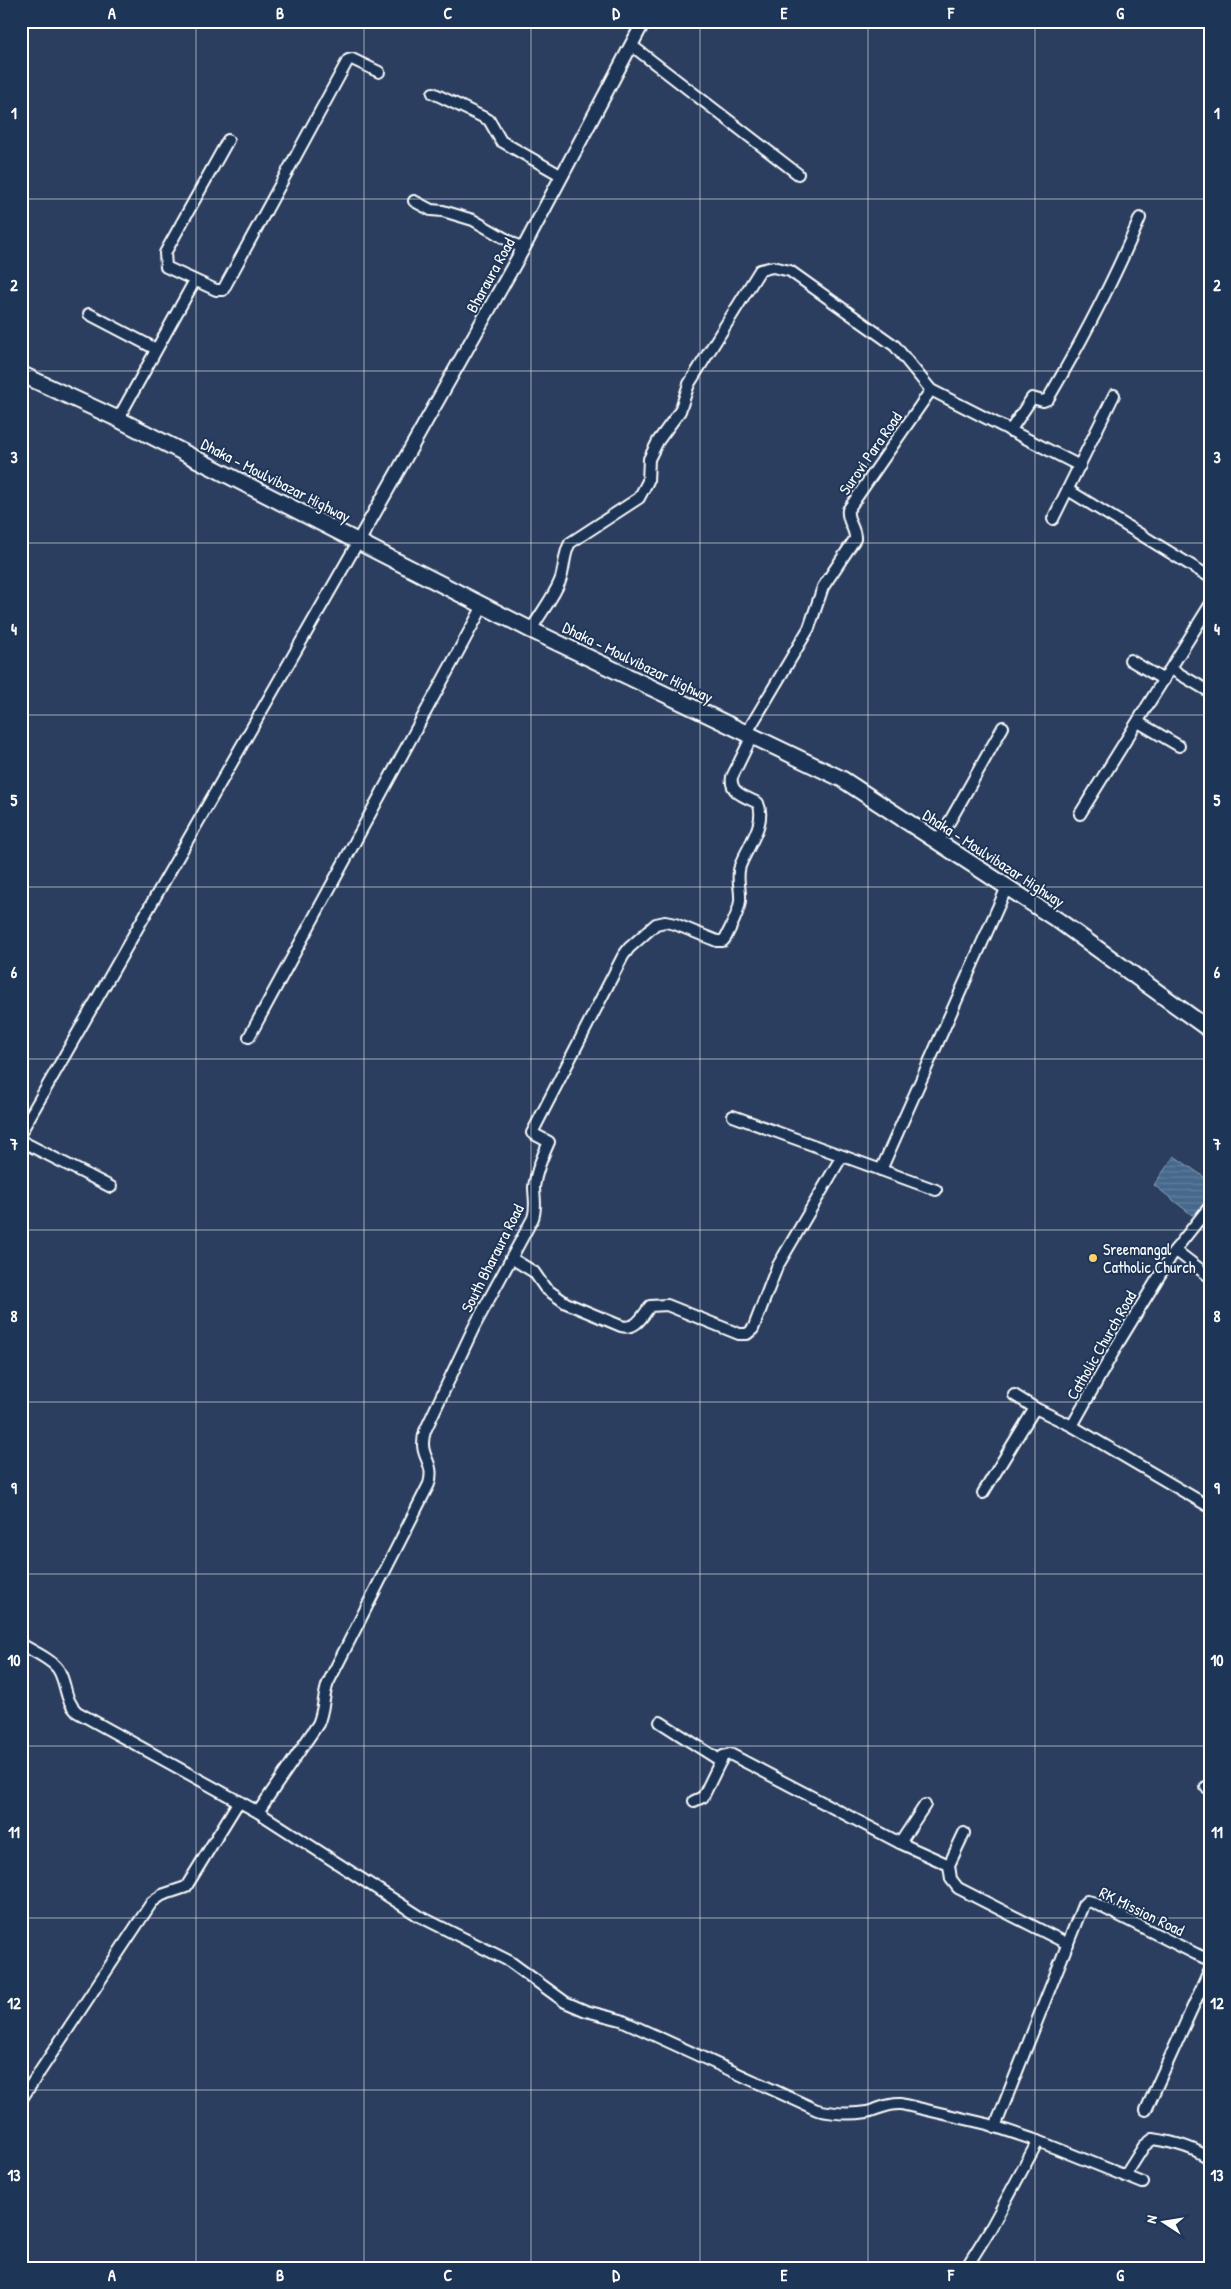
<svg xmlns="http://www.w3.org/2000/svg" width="1231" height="2289" viewBox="0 0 1231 2289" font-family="'Patrick Hand',sans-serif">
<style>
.water{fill:url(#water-rules);stroke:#8fa4ba}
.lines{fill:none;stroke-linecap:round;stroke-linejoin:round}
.minor-casing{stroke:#fff;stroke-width:14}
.major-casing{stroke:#fff;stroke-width:16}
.highway-casing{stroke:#fff;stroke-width:19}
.minor{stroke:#1d3557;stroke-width:10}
.major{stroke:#1d3557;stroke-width:12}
.highway{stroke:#1d3557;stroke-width:15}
.grid{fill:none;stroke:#fff;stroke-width:1;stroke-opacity:0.55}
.poi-dot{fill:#ffd166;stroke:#1d3557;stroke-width:2}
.labels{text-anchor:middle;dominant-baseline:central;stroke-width:4;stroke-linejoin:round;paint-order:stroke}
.street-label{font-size:16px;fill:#fff;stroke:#1d3557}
.poi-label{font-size:16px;fill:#fff;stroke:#1d3557;text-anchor:start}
.neatline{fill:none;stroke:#fff;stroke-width:2}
.grid-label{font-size:16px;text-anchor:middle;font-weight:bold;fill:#fff}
</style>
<defs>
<pattern id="water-rules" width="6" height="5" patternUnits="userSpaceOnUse" patternTransform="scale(1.25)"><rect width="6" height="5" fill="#45688c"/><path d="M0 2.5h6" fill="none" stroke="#617f9d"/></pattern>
</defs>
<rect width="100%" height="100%" fill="#2c3e5f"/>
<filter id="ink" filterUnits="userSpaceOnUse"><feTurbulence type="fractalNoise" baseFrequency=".02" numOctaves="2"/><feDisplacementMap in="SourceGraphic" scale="10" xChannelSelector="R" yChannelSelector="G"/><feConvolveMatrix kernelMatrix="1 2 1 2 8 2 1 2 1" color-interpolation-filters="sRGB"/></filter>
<g filter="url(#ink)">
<path class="water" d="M1174,1156L1210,1181C1210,1198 1209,1207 1192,1215L1154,1185Z"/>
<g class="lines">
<defs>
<g id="minor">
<polyline points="631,45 798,174"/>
<polyline points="433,93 489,120 501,141 562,176"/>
<polyline points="228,140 165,253 166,267 216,290 223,290 348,60 352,59 379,72"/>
<polyline points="414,201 431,210 443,211 473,220 523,249"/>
<polyline points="89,314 156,349"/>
<polyline points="118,419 194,282"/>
<path d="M1010,431L1032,398L1043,401L1048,399C1082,341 1114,280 1140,218"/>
<polyline points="1068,490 1210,577"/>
<polyline points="1053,519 1114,395"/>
<path d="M531,630C540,614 553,598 560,581C565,568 563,555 570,543L639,498L648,481L649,459L658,441L680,411L689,384L760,270L773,267L790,271L895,346L931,390L1080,466"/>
<polyline points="1130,660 1164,680"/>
<polyline points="1171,669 1210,692"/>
<polyline points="1138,722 1179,746"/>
<path d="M746,734L809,628L823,587L855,539C856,529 846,520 848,510L931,390"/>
<polyline points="1080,814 1210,605"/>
<polyline points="938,842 1003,727"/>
<polyline points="249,1037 483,606"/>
<polyline points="733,1116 936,1190"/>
<polyline points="21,1132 358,542"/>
<polyline points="21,1141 111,1187"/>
<polyline points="881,1170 1007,887"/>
<polyline points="1175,1250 1210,1277"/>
<path d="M511,1258L534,1272L545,1288L566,1303L621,1326C636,1330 642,1317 650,1306L667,1305L739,1334H747L753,1329L777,1267L842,1156"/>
<polyline points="1014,1395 1035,1408 1072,1426 1210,1507"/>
<polyline points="1072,1426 1119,1342 1175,1250 1210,1206"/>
<polyline points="983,1493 1035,1408"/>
<path d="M21,1644C32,1651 51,1659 58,1669C67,1683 64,1700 77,1712L258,1812L419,1916L509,1961L565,2002L586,2011L621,2020L817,2110C835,2114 849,2115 867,2112C880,2109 887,2103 901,2104L987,2124L1038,2141L1143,2183"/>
<polyline points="660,1722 721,1761"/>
<polyline points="1206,1787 1210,1789"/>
<polyline points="694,1801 703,1797 723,1756 730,1754 900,1843 949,1865"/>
<path d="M258,1812L318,1724C324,1711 323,1696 328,1683L429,1484C436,1460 417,1458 425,1431L474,1327L533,1218C537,1207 534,1198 534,1187C536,1171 542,1157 549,1142L532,1133L623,956L629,948L656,924L665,922L675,924L717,941H723L726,937C731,926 739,913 740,901C741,889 736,878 740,866C747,847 767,823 758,803C746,797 729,793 732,777L752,736"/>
<polyline points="964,1833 949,1865 951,1879 958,1888 1068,1944"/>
<polyline points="900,1843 925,1805"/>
<polyline points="21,2100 152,1902 162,1895 186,1887 239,1801"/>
<polyline points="1146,2110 1210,1969"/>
<polyline points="995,2127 1083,1905 1087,1901 1092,1902 1196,1954 1205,1958 1210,1954"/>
<path d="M1125,2176L1144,2146L1153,2139C1173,2142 1194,2147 1210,2159"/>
<polyline points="966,2268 992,2226 1038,2141"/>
</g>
<polyline id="major" points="358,542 523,249 644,21"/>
<polyline id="highway" points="21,374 118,419 531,630 842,779 1059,921 1210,1030"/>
</defs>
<use href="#minor" class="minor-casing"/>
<use href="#major" class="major-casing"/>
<use href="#highway" class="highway-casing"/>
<use href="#minor" class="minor"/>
<use href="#major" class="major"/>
<use href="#highway" class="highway"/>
</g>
</g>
<path class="grid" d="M196,21V2268M364,21V2268M531,21V2268M700,21V2268M868,21V2268M1035,21V2268M21,199H1210M21,371H1210M21,543H1210M21,715H1210M21,887H1210M21,1059H1210M21,1230H1210M21,1402H1210M21,1574H1210M21,1746H1210M21,1918H1210M21,2090H1210"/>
<circle class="poi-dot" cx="1093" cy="1258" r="5"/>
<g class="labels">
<g class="street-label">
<text transform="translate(490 275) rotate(-61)">Bharaura Road</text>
<text transform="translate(870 453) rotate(-55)">Surovi Para Road</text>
<text transform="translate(276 480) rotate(27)">Dhaka - Moulvibazar Highway</text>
<text transform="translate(638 662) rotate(26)">Dhaka - Moulvibazar Highway</text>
<text transform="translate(994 858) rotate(33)">Dhaka - Moulvibazar Highway</text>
<text transform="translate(492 1258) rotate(-63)">South Bharaura Road</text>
<text transform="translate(1101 1345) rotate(-60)">Catholic Church Road</text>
<text transform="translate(1142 1911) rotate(26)">RK Mission Road</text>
</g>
<g class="poi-label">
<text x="1103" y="1249">Sreemangal<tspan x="1103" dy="18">Catholic Church</tspan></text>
</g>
</g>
<rect width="1231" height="2289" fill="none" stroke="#1d3557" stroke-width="55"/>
<g transform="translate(1164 2222) rotate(282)" stroke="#1d3557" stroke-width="4" paint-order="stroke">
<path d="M0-4L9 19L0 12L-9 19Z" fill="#ffffff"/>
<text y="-8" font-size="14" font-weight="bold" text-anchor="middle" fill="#ffffff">N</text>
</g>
<rect x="28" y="28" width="1176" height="2234" class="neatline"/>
<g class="grid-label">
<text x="112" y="19">A</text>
<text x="280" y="19">B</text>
<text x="448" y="19">C</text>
<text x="616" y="19">D</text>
<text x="784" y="19">E</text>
<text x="951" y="19">F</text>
<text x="1120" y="19">G</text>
<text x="14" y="119">1</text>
<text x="1217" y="119">1</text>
<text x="14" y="291">2</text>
<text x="1217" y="291">2</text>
<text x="14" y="463">3</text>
<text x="1217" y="463">3</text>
<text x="14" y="635">4</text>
<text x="1217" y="635">4</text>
<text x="14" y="806">5</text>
<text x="1217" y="806">5</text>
<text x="14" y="978">6</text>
<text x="1217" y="978">6</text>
<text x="14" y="1150">7</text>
<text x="1217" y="1150">7</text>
<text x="14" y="1322">8</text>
<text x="1217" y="1322">8</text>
<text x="14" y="1494">9</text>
<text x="1217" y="1494">9</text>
<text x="14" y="1666">10</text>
<text x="1217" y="1666">10</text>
<text x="14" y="1838">11</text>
<text x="1217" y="1838">11</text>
<text x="14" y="2009">12</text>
<text x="1217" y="2009">12</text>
<text x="14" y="2181">13</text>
<text x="1217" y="2181">13</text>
<text x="112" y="2281">A</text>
<text x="280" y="2281">B</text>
<text x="448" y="2281">C</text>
<text x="616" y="2281">D</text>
<text x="784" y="2281">E</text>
<text x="951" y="2281">F</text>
<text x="1120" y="2281">G</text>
</g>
</svg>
